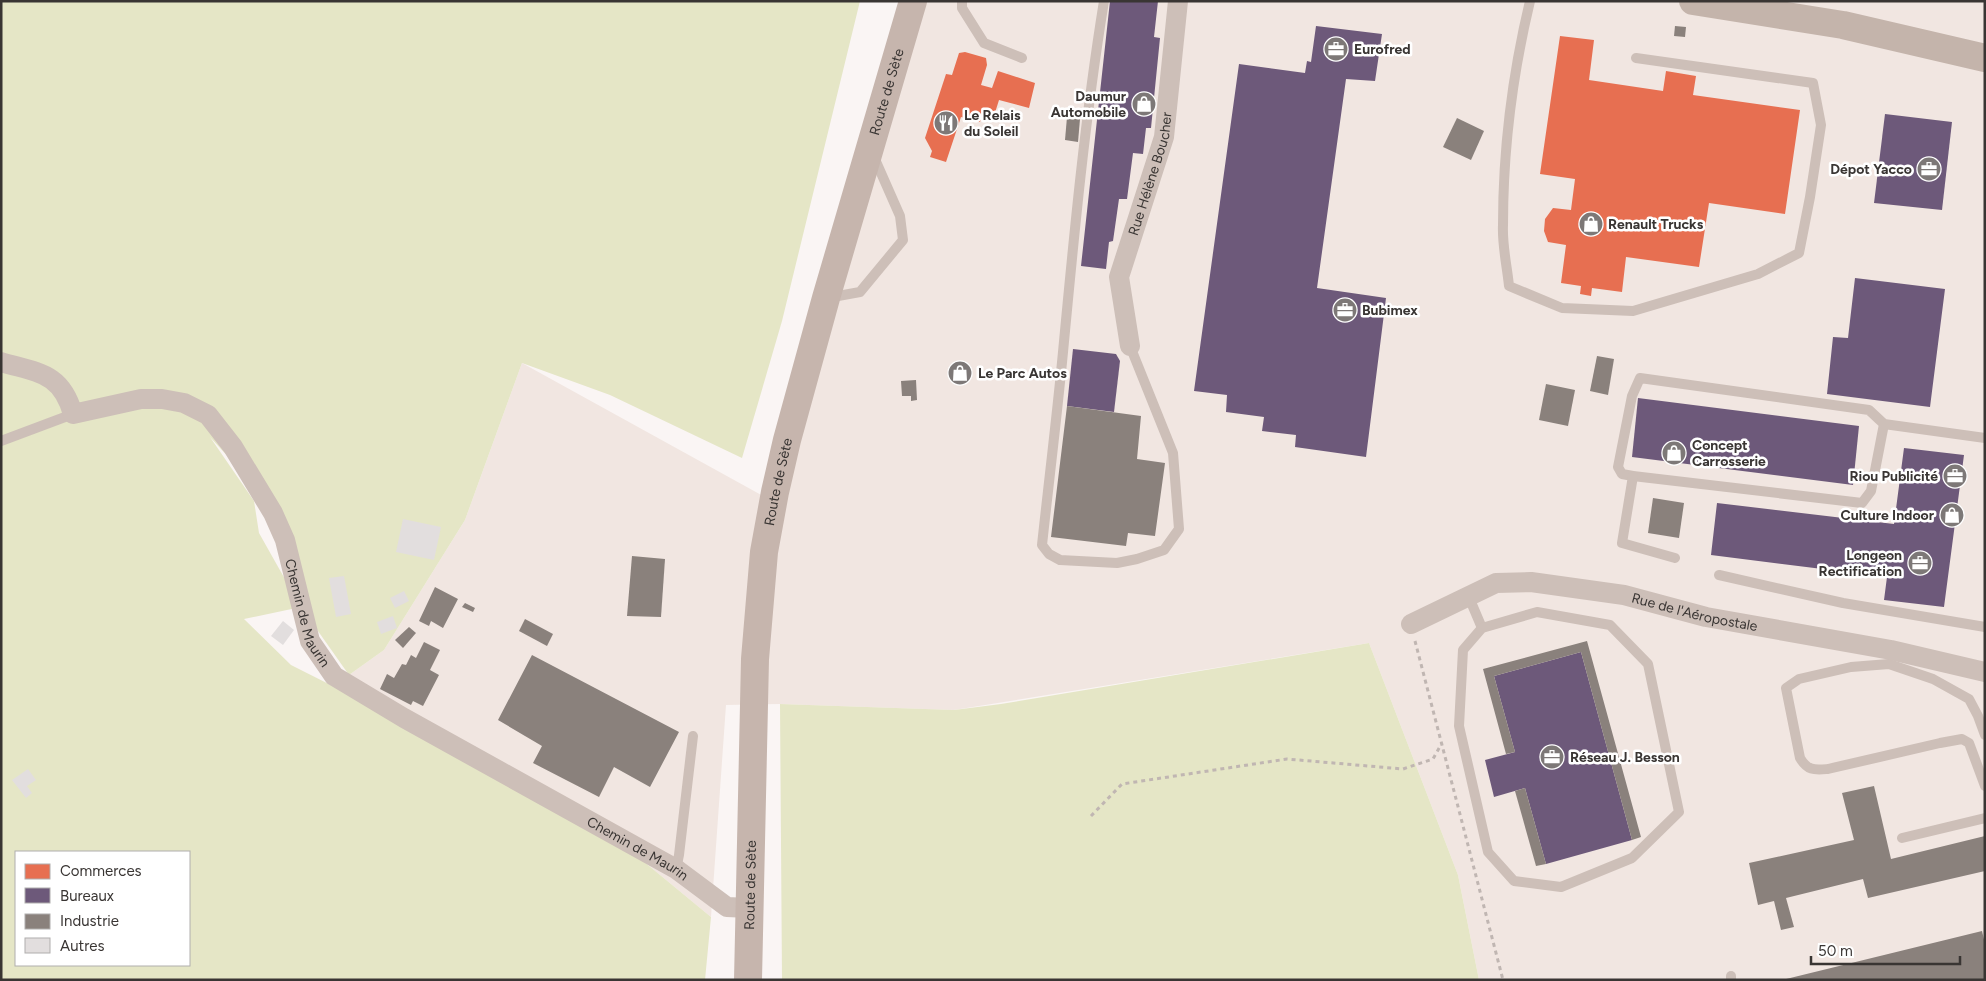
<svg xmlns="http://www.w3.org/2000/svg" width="1986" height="981" viewBox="0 0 1986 981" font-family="Figtree,sans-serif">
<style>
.built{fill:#f1e6e1}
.green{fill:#e5e6c6;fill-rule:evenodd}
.shops{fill:#e76f51}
.offices{fill:#6d597a}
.industry{fill:#8a817c}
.building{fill:#e2dede}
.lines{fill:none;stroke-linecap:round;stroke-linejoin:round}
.path{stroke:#c0b6b2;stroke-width:3;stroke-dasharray:4 4;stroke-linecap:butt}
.lane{stroke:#cdbfb8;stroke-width:10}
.street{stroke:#cdbfb8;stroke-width:20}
.secondary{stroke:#c4b4ab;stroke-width:28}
.primary{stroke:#c6b5ad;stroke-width:28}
.labels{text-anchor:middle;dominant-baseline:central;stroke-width:5;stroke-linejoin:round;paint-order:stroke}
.poi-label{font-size:14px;font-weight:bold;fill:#393533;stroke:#fff;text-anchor:start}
.street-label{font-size:14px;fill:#393533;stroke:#fff}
</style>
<rect width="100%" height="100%" fill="#faf5f4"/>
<polygon class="built" points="923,1 1985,1 1985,980 1479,980 1458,875 1369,643 954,710 780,704 726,705 711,917 631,851 349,675 384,650 465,520 522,363 781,506"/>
<g class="green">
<path d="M1,1H860L782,321L742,458L610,395L522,363L465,520L384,650L349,675L301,607L244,619L291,665L410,725L631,851L711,917L705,980H1ZM210,437L261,493L299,604L259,533L254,501ZM16,852H189V965H16Z"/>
<polygon points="1369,643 1458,875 1479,980 782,980 780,704 954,710 1001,704"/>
</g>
<g class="shops">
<polygon points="1560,36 1594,40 1589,80 1663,91 1666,71 1696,76 1693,95 1800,110 1785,214 1709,203 1699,267 1626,257 1622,292 1592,288 1591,296 1580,294 1581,286 1561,283 1566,245 1548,242 1544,231 1545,219 1553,208 1571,210 1575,179 1540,174"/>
<polygon points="965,52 986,58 987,65 981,85 992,88 998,71 1035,83 1029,108 999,100 994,116 982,113 980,122 961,117 946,162 930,157 932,151 925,138 946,74 952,75 959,53"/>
</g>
<g class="offices">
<polygon points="1110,1 1158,1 1154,37 1160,38 1151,128 1146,128 1143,154 1133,153 1127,199 1119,199 1113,241 1109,242 1106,269 1081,266"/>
<polygon points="1316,26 1382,34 1375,81 1346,79 1317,288 1386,298 1366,457 1295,447 1296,435 1262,431 1264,417 1226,412 1227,395 1194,391 1239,64 1305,73 1307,61 1311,62"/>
<polygon points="1885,114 1952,122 1942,210 1874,203"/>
<polygon points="1855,278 1945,289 1930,407 1827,394 1833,337 1848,338"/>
<polygon points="1073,349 1116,354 1120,361 1114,412 1067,406"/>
<polygon points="1638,398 1859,426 1853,485 1632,457"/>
<polygon points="1904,448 1964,455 1944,607 1884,600 1887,577 1711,555 1717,503 1894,524"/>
<polygon points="1581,652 1632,840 1546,864 1525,788 1494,797 1485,760 1515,752 1494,676"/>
</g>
<g class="industry">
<polygon points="1675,26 1686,27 1685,37 1674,36"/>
<polygon points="1067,117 1080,119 1078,142 1065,140"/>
<polygon points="1457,118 1484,131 1471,160 1443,147"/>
<polygon points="1597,356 1614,359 1608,395 1590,391"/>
<polygon points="916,380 917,400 911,401 911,396 902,396 901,381"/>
<polygon points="1546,384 1575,390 1568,426 1539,420"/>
<polygon points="1067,406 1141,416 1137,459 1165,463 1155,536 1128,533 1126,546 1051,537"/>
<polygon points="1653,498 1684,503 1679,538 1648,533"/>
<polygon points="632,556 665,559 661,617 627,616"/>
<polygon points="435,587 458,599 443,628 431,621 429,626 419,621"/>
<polygon points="465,603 475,608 473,612 462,607"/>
<polygon points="525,619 553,634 547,646 519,631"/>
<polygon points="409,627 416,633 403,648 395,640"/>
<polygon points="1587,641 1641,837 1632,840 1581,652 1494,676 1515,752 1506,754 1483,669"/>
<polygon points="424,642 440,650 430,670 439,675 423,706 413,701 411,705 380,689 387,674 394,678 402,664 406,665 411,655 416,658"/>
<polygon points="532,655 679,732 650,787 614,767 599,797 533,763 542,746 498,720"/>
<polygon points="1874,786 1891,859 1985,836 1985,871 1868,898 1863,879 1786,898 1794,927 1781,930 1774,901 1758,905 1749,863 1854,840 1842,793"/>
<polygon points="1525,788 1546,864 1536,866 1515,791"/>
<polygon points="1982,931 1985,944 1985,980 1782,980"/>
</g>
<g class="building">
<polygon points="403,519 441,527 434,560 396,552"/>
<polygon points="344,576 351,614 336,617 329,578"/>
<polygon points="404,591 409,601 395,608 390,598"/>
<polygon points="393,616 397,628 381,634 377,622"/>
<polygon points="283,621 294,630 283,645 271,636"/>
<polygon points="28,769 36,780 27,786 32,793 26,798 12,780"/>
</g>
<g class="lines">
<g class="path">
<polyline points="1415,641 1503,980"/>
<polyline points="1091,816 1122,784 1287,759 1403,769 1433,759 1442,743"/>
</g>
<g class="lane">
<polyline points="962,1 962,8 984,43 1022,58"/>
<path d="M1104,1C1085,118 1074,235 1063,352C1057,416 1049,480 1042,545L1049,554L1060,560L1117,563L1137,559L1164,550L1179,529L1173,453L1130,346"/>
<path d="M1530,1C1513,72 1503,152 1503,225C1502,245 1507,266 1509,286L1562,308L1633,311L1758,274L1799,253L1810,197L1821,125L1813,83L1636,58"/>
<polyline points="827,298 860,292 903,240 900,216 874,157"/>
<polyline points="1884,424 1871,491 1862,503 1633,476 1622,474 1618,467 1632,396 1640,378 1869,410 1884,424 1985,438"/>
<polyline points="1,441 73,414"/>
<polyline points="1633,476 1622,543 1675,558"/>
<polyline points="1719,575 1843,603 1985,627"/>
<polyline points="1468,595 1482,628"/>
<polygon points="1537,612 1610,625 1648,664 1679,812 1632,858 1561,887 1514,881 1488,852 1459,726 1463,650 1482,628"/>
<path d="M1985,735L1978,716L1969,699L1933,679L1889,664L1851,667L1799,679L1786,688L1800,758C1808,771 1814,770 1828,769L1940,743L1962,739L1969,743L1985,786"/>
<polyline points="1902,838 1985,818"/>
<polyline points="676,869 679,855 693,736"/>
<polyline points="1731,980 1731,976"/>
</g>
<g class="street">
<path id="s1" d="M1130,346L1119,277L1164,137L1178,1"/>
<path id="s2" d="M1,362C38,373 61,372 73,414L141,399H162L184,403L208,415L233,447L273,513L285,540L310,641L334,676L404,718L676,869L727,907L749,908"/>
<path id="s3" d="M1411,624L1496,583L1531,582L1624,595L1706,617L1891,650L1985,672"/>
</g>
<polyline class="secondary" points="1693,1 1843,25 1985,58"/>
<path class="primary" id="s4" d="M748,980L755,659L764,552L775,492L787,440L826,298L913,1"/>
</g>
<defs>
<symbol id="office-disc" viewBox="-11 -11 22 22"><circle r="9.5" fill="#7d7877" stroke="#fff"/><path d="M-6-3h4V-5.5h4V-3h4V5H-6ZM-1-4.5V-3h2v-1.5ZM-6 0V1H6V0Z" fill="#fff"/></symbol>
<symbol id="shop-disc" viewBox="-11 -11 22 22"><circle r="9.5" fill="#7d7877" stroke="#fff"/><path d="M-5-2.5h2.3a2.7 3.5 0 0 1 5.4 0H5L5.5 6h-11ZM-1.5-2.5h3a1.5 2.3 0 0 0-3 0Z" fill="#fff"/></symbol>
<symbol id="restaurant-disc" viewBox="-11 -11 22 22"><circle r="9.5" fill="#7d7877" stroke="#fff"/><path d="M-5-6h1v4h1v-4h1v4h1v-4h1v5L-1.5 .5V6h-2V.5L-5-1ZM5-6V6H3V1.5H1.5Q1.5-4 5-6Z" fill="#fff"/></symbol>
</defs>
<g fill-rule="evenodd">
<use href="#office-disc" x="1322" y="35" width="28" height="28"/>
<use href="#shop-disc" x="1130" y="90" width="28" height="28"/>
<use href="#restaurant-disc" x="932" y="109" width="28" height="28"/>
<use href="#office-disc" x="1915" y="155" width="28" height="28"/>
<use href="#shop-disc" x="1577" y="210" width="28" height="28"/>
<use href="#office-disc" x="1331" y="296" width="28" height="28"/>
<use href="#shop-disc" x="946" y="359" width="28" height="28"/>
<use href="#shop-disc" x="1660" y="439" width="28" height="28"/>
<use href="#office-disc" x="1941" y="462" width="28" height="28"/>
<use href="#shop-disc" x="1938" y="501" width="28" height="28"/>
<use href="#office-disc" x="1906" y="549" width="28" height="28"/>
<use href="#office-disc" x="1538" y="743" width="28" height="28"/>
</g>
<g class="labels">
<g class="poi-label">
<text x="1354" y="49">Eurofred</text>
<text x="1126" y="96" text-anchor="end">Daumur<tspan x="1126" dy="16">Automobile</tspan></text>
<text x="964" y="115">Le Relais<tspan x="964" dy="16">du Soleil</tspan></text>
<text x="1912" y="169" text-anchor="end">Dépot Yacco</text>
<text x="1608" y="224">Renault Trucks</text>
<text x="1362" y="310">Bubimex</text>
<text x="978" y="373">Le Parc Autos</text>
<text x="1692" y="445">Concept<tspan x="1692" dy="16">Carrosserie</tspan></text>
<text x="1938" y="476" text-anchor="end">Riou Publicité</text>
<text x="1934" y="515" text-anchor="end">Culture Indoor</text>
<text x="1902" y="555" text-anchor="end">Longeon<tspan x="1902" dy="16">Rectification</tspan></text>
<text x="1570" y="757">Réseau J. Besson</text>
</g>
<g class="street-label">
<text stroke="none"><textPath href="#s4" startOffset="905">Route de Sète</textPath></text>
<text stroke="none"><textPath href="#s1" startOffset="178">Rue Hélène Boucher</textPath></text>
<text stroke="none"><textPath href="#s4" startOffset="500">Route de Sète</textPath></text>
<text stroke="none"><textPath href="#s2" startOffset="459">Chemin de Maurin</textPath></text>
<text stroke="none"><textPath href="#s3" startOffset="296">Rue de l'Aéropostale</textPath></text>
<text stroke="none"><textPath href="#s2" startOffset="878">Chemin de Maurin</textPath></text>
<text stroke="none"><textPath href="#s4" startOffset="95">Route de Sète</textPath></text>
</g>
</g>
<rect width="1986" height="981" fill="none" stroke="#393533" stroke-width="5"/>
<rect x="15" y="851" width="175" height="115" fill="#ffffff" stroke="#b0aead"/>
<rect x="25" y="864" width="25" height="15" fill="#e76f51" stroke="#b0aead"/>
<text x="60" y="876" font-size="15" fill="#393533">Commerces</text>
<rect x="25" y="888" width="25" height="15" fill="#6d597a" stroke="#b0aead"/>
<text x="60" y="901" font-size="15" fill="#393533">Bureaux</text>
<rect x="25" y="914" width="25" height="15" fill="#8a817c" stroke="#b0aead"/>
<text x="60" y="926" font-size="15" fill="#393533">Industrie</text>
<rect x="25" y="938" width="25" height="15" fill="#e2dede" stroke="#b0aead"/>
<text x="60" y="951" font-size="15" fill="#393533">Autres</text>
<path d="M1811 956v8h149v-8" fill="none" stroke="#393533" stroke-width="2.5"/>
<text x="1818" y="956" font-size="15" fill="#393533" stroke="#ffffff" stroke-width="4" paint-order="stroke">50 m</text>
</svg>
